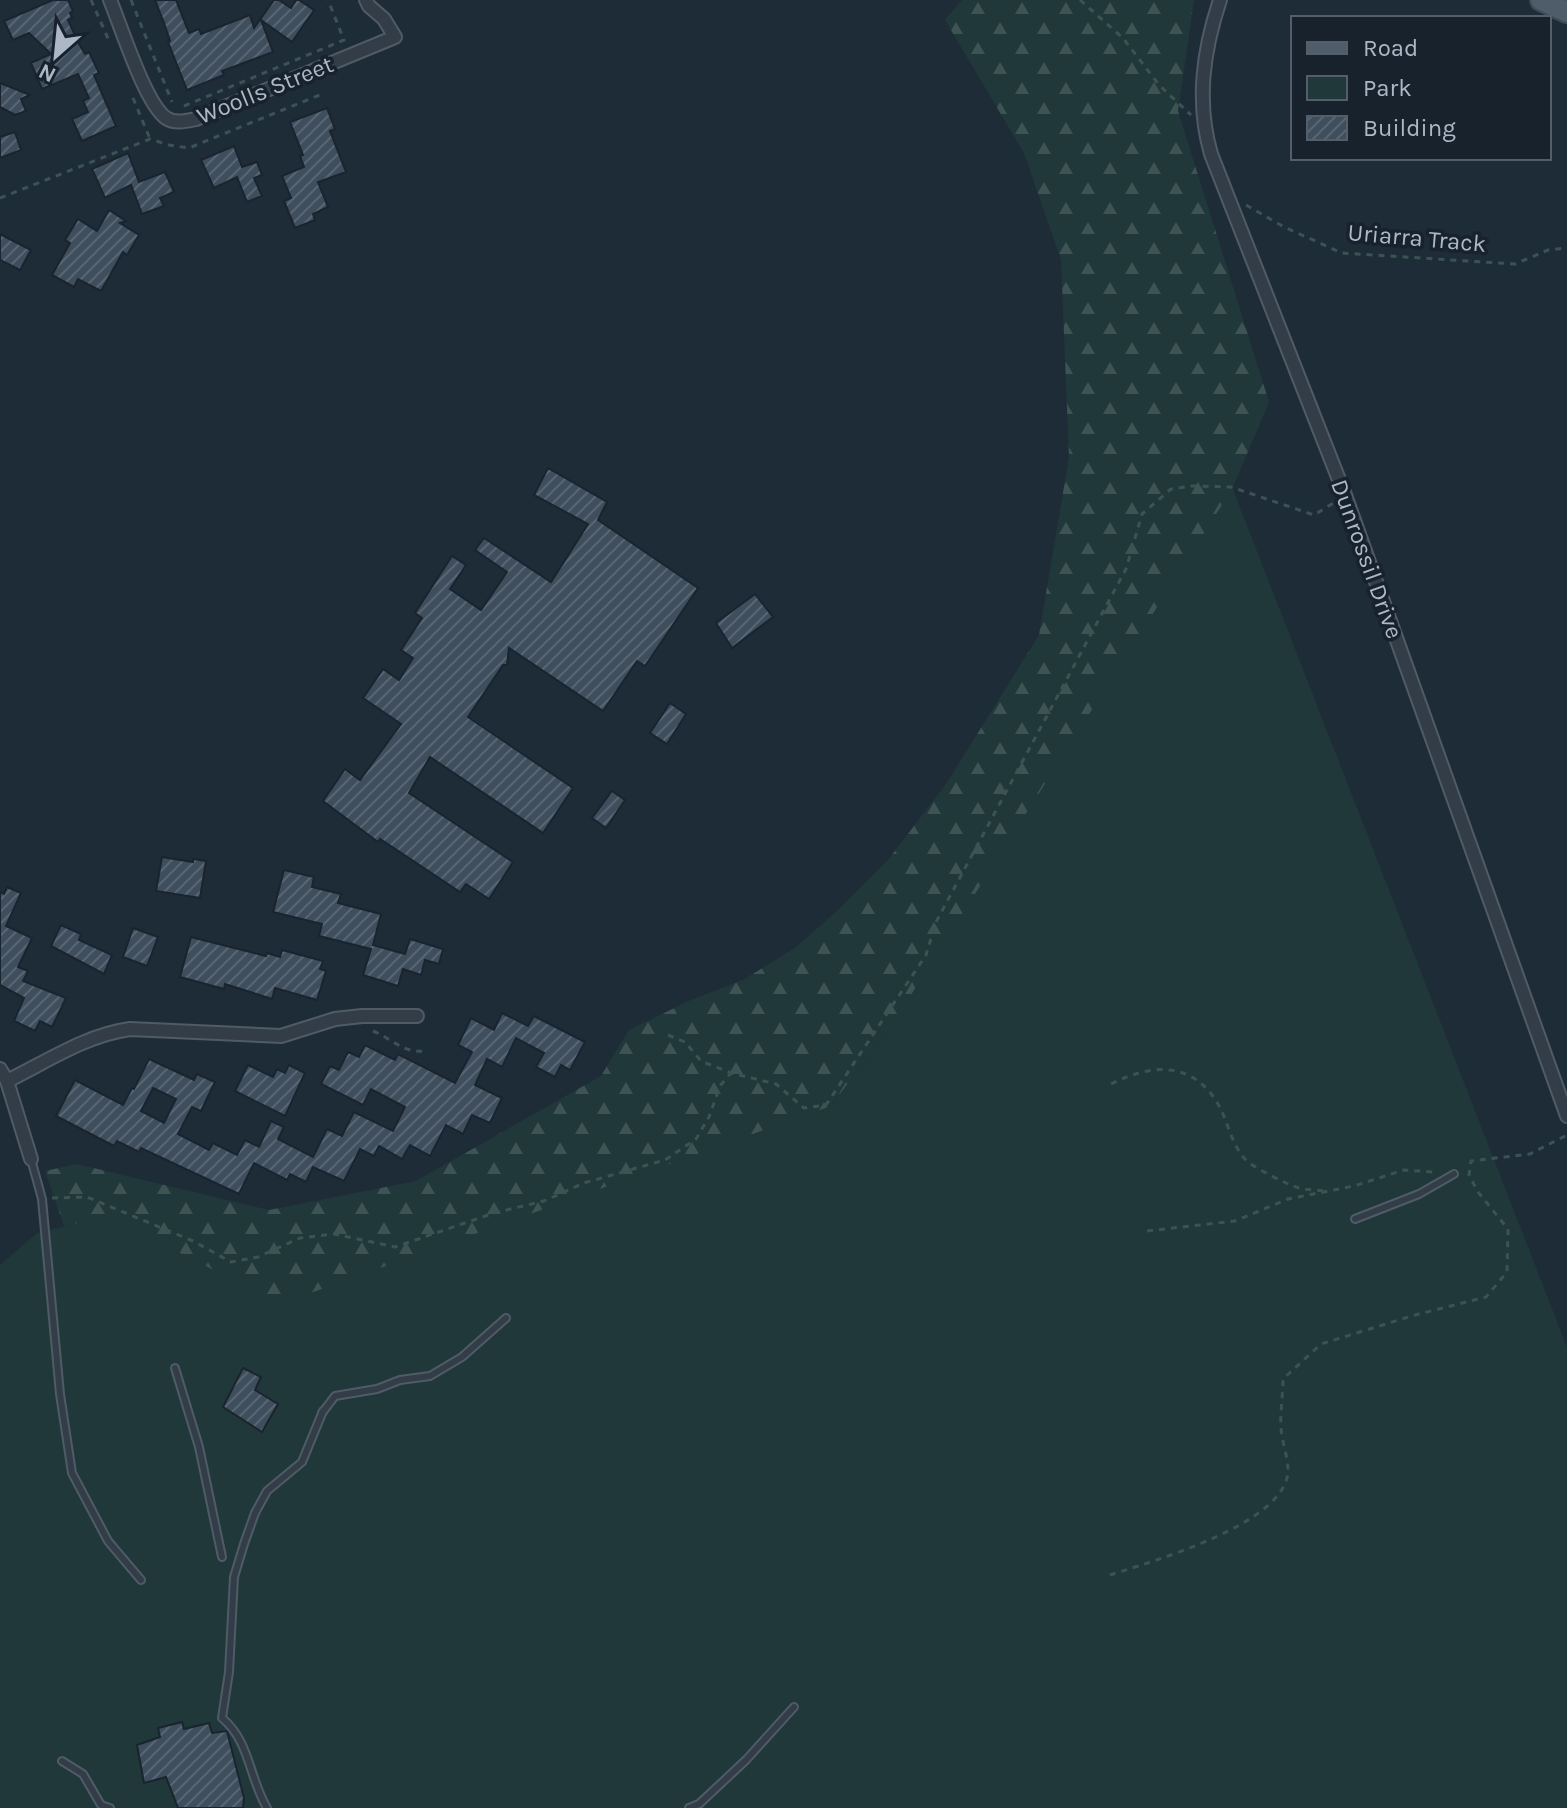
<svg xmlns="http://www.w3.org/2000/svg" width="1567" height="1808" viewBox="0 0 1567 1808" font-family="Karla,sans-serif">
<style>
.green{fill:#203839}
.forest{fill:url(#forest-firs)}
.building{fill:url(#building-hatch);stroke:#1a242f;stroke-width:2;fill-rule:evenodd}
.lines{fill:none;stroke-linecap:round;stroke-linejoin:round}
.lane-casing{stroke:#4f5b67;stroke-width:10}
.street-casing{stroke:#4f5b67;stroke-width:16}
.primary-casing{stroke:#3e4955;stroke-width:24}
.path{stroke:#3b5453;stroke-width:3;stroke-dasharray:6 6;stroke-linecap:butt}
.lane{stroke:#323d48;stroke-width:6}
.street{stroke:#323d48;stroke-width:12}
.primary{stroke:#4f5c69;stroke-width:20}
.labels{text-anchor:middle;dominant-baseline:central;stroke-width:7;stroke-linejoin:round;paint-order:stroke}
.street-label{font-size:24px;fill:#acb8c6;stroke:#18222d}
</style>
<defs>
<pattern id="forest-firs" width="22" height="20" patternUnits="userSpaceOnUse" patternTransform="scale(2)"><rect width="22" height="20" fill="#203839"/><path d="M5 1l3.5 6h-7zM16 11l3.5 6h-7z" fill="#3e5354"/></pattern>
<pattern id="building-hatch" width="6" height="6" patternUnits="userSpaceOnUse" patternTransform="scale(2)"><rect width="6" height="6" fill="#3f4e5d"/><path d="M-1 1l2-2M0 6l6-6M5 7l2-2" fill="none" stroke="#586573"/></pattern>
</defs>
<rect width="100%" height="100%" fill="#1e2c38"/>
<polygon class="green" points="1232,487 1567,1347 1567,1808 0,1808 0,1265 37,1233 109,1216 280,1303 832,1105 891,1025"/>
<polygon class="forest" points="962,0 1194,0 1178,111 1269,402 1232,489 895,1020 831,1106 280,1304 110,1217 64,1226 45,1171 77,1164 269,1210 416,1181 601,1076 629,1030 691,1000 743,980 795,948 838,910 888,860 946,784 1039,635 1069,457 1061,260 1024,153 945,20"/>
<g class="building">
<polygon points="53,0 68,0 73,11 70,13 72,18 68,20 78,42 85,54 89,52 99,73 94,75 116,126 82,141 72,119 88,112 83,101 89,98 78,74 42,89 31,63 51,54 29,33 13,40 4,21"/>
<polygon points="155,0 176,0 189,33 199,29 201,34 250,15 254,28 274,0 279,0 291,8 296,0 299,0 314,10 292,42 261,20 273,52 222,71 224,75 187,90 168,42 170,41 164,23"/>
<polygon points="0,83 30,95 21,99 26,111 15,115 0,107"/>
<polygon points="327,108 335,129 330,131 346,172 318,182 328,207 313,214 315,220 295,228 284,201 291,198 282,176 304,167 300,156 303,155 290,122"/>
<polygon points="15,132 21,150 0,158 0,137"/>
<polygon points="234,146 242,167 257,162 262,175 254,178 262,196 247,202 237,177 214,188 201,160"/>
<polygon points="128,153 139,182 165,172 174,192 160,198 164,206 142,214 131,185 105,198 92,169"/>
<polygon points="109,210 126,221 120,223 139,235 127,255 123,252 101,291 78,279 74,287 52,275 70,243 65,240 78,219 97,231"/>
<polygon points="0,234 31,250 20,270 0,260"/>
<polygon points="548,468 607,502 598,520 698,588 645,666 637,661 603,711 509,648 507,665 503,665 468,717 573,788 543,833 430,757 409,793 513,862 489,899 466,884 460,892 380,839 378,842 323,801 345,769 360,780 401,724 363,698 383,669 399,680 413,658 401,650 422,618 415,613 452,556 466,565 450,589 481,610 507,572 475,550 484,538 551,582 588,524 534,495"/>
<polygon points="755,594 773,617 732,648 716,623"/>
<polygon points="670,703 686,714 667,744 650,733"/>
<polygon points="612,791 625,800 606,828 592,818"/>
<polygon points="162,857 193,862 193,859 206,861 200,898 156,891"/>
<polygon points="284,870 314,877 312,887 341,894 338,903 381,914 373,945 405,954 410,939 443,949 439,964 425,960 421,975 403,969 398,986 363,975 371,949 319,936 322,924 273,912"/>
<polygon points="7,887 21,893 6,926 32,938 18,967 28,971 23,981 66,998 52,1027 40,1021 35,1031 14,1021 24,998 0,985 0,892 4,894"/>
<polygon points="61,925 81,934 79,940 112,955 104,974 51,946"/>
<polygon points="133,928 158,937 147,966 123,957"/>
<polygon points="191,937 266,956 267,953 280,957 282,950 323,961 320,969 326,971 317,1000 275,988 272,999 225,984 224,989 180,977"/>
<path d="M502,1013L528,1026L534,1016L585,1042L570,1070L561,1065L555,1077L536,1067L544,1053L516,1038L502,1067L487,1059L475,1085L502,1098L490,1123L472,1115L463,1134L446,1125L430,1156L410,1145L402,1159L379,1146L374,1156L360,1149L344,1181L313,1167L306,1182L290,1174L287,1180L254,1163L239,1194L141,1148L139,1152L117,1141L114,1146L56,1116L75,1080L123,1105L132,1088L134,1089L149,1059L194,1080L197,1074L215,1082L201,1111L192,1107L178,1134L209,1150L213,1143L237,1155L245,1140L259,1147L271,1121L284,1127L278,1139L313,1157L327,1129L342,1136L354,1112L393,1131L405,1107L371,1089L363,1105L321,1084L330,1066L339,1070L348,1052L359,1057L365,1045L395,1060L398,1054L455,1083L472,1052L458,1045L471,1018L494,1030ZM153,1088L176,1099L164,1123L141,1111Z"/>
<polygon points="248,1065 273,1077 277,1069 285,1073 289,1065 305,1073 285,1116 235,1091"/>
<polygon points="243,1368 261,1377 255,1390 278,1404 262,1432 223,1407"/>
<polygon points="182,1722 184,1729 209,1723 212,1733 227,1731 244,1798 243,1808 178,1808 166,1777 144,1783 137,1745 160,1737 158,1728"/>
</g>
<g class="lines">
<defs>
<g id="lane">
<polyline points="31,1159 42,1199 60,1394 72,1473 108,1541 141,1580"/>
<polyline points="1355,1219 1419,1194 1454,1174"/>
<polyline points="175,1368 199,1447 222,1557"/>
<polyline points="322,1413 335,1396 377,1389 400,1380 430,1376 462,1357 506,1318"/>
<polyline points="62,1761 83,1774 101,1805 110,1808"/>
<path d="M267,1808C249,1778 250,1741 222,1718L229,1672L234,1577L244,1544L255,1513L267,1491L302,1462L323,1411"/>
<polyline points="689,1808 699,1804 746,1760 794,1707"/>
</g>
<g id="street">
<path d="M110,0C121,26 145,103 166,118C175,124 186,121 196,119L395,37L384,19L369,6L366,0"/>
<path d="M1220,0C1203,51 1196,102 1211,154L1345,495L1567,1116"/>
<polyline points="0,1069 7,1081 31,1159"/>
<path d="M7,1081C46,1062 86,1035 130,1029L281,1036L335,1019L362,1016H417"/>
</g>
<polyline id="primary" points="1541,0 1567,12"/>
</defs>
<use href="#lane" class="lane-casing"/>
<use href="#street" class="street-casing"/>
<use href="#primary" class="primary-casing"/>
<g class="path">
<polyline points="91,0 110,43"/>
<polyline points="131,0 172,102"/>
<polyline points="1080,0 1123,38 1159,85 1191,115"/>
<polyline points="133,98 150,139"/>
<polyline points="184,106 344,40 328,0"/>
<polyline points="0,198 150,139 169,145 189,148 322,94"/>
<polyline points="1246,205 1284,227 1342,253 1515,264 1548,250 1567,248"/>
<path d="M373,1031C393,1039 402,1053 425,1051"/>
<polyline points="668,1035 685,1042 701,1061 731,1073 776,1084 804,1108 826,1105 926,955 936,922 1126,569 1142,514 1171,489 1192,486 1231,487 1314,515 1335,502"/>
<path d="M1111,1084C1151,1064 1192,1060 1218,1104C1228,1121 1231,1144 1245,1159C1252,1167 1288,1185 1299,1188C1307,1190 1316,1190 1324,1191"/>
<polyline points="52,1198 87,1197 193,1241 231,1262 258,1257 300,1238 334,1234 395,1247 494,1213 544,1201 584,1183 665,1160 696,1139 709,1117 720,1086 731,1073"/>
<polyline points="1147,1231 1235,1221 1288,1199 1354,1186 1404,1170 1433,1172"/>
<path d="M1110,1575C1153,1561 1286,1524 1288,1471C1288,1457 1282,1442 1281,1428C1280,1412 1283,1395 1283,1379L1321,1344L1415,1315L1486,1297L1507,1272L1508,1229L1478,1192L1469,1175L1471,1161L1530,1154L1567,1135"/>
</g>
<use href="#lane" class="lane"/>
<use href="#street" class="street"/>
<use href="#primary" class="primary"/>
</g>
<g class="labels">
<g class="street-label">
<text transform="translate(265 90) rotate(-22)">Woolls Street</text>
<text transform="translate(1417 238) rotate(5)">Uriarra Track</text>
<text transform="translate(1367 559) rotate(70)">Dunrossil Drive</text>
</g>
</g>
<rect x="1291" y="16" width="260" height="144" fill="#18222d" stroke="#535e6a" stroke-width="2"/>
<rect x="1307" y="42" width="40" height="12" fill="#4f5c69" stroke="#535e6a" stroke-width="2"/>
<text x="1363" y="56" font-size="24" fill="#acb8c6">Road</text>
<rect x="1307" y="76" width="40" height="24" fill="#203839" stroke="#535e6a" stroke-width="2"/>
<text x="1363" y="96" font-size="24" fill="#acb8c6">Park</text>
<rect x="1307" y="116" width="40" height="24" fill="url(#building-hatch)" stroke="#535e6a" stroke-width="2"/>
<text x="1363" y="136" font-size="24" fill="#acb8c6">Building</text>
<g transform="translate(56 56) rotate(207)" stroke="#18222d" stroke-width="6" paint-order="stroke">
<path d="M0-6L14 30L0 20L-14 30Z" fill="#acb8c6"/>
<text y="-12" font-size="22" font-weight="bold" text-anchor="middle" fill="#acb8c6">N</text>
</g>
</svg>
